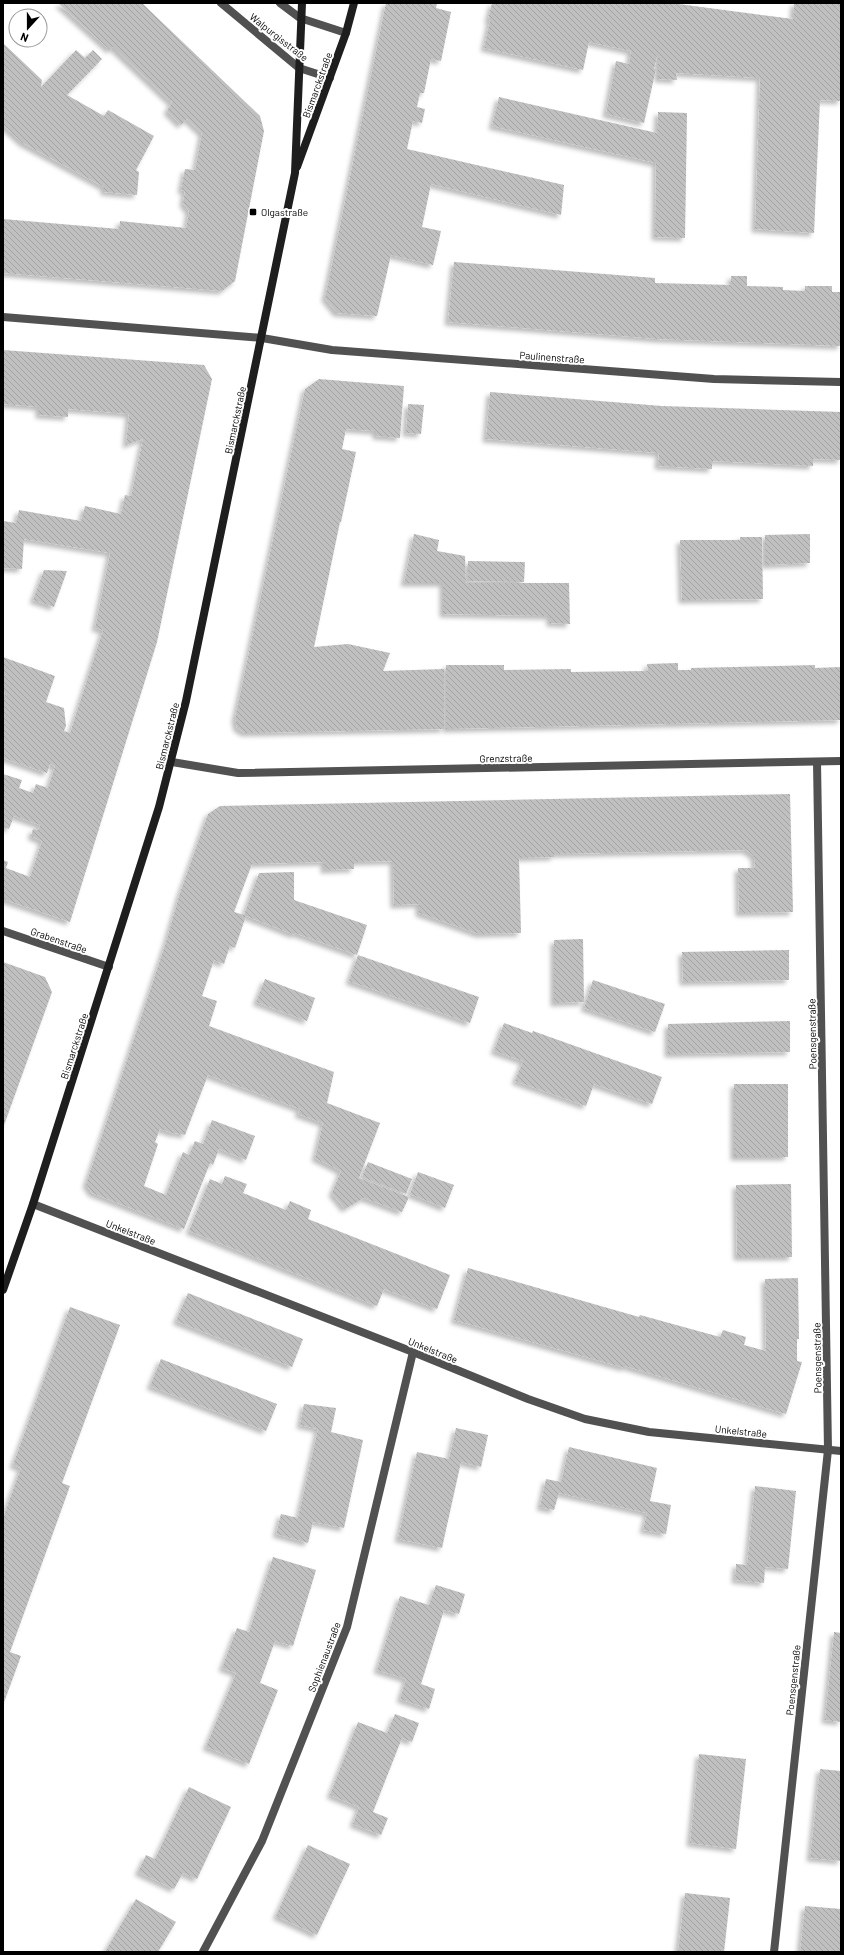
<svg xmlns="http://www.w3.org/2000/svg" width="844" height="1955" viewBox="0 0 844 1955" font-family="Barlow,sans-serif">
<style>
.building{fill:url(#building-back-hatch);filter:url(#shadow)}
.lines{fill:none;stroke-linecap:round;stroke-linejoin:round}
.minor{stroke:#515151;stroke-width:8}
.tertiary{stroke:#515151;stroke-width:8}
.secondary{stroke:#1e1e1e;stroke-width:8}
.poi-dot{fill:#000;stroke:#fff;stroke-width:1.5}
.labels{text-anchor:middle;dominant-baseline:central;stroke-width:4;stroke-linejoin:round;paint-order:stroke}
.street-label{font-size:10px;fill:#000;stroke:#fff}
.poi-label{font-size:10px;fill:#000;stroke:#fff;text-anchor:start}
</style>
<defs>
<pattern id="building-back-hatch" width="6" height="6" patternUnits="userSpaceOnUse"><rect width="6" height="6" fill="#c0c0c0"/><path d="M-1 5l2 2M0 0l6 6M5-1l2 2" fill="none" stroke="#a3a3a3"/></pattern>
<filter id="shadow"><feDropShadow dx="-3.5" dy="3.5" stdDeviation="2" flood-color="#0004"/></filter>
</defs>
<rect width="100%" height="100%" fill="#fff"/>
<g class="building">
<polygon points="58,3 142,3 260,116 264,131 235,281 222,291 3,273 3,219 119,229 120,221 186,228 189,211 183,203 185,191 181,190 185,169 195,170 202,133 187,119 181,125 167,111 173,100 171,102 113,47 110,50"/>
<polygon points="386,3 437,3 436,8 451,12 441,61 431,59 424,93 420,93 417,107 425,109 422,123 413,121 407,149 564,185 561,215 431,184 422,227 441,231 433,265 391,255 377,316 337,313 325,298"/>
<polygon points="492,3 671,3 793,19 794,3 841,3 841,101 820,100 814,233 755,229 760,78 676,73 677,80 658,79 658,57 657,56 654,69 656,69 644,123 606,114 616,61 629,64 631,51 589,42 583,70 484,48 490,20 488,20"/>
<polygon points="3,43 42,80 41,87 76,50 85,58 93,50 102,59 67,95 104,116 108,110 154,136 136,170 139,172 137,195 104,192 104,187 23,143 3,125"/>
<polygon points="499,97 657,133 658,112 687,113 685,238 655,237 656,163 492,126"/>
<polygon points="454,262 655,278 655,283 731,285 731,276 747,276 747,286 783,287 783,290 805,291 805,286 832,286 832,292 841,292 841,346 658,339 448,322"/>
<polygon points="3,350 204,365 212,379 157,642 70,922 3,899 3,860 8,862 6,868 30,877 42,841 31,836 33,829 38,830 40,825 14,816 9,829 3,827 3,774 22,780 19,788 33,793 36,784 48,788 55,766 50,764 47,773 3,758 3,700 5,693 3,692 3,657 55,676 46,702 64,708 66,726 64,731 70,733 103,630 95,628 110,553 24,539 22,569 3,568 3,521 16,523 19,510 81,521 85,506 121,514 125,495 131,496 143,439 126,445 129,414 68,409 68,417 39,415 39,407 3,404"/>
<polygon points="319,379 404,386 400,438 376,436 376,431 346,429 342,449 356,452 341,522 340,522 314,647 348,644 390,653 383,671 444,669 444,729 245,733 237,728 235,718 305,389"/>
<polygon points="490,392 662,406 841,412 841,460 813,459 813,466 712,461 712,469 658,466 659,453 486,439"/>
<polygon points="408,404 424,405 421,434 406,433"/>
<polygon points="414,534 439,540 437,551 465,556 466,583 569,583 570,624 550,623 550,616 443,614 443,583 404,583"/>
<polygon points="810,534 810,563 765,565 765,535"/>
<polygon points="740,537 762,537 763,599 682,600 680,540 740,540"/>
<polygon points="468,561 525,562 524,582 468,581"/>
<polygon points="44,570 67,571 54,607 33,600"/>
<polygon points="678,663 678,670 691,670 691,668 815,665 815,668 841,667 841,720 446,729 446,665 504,665 504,670 571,669 571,672 648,671 647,664"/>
<polygon points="790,794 793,912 739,913 738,868 755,868 754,856 746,850 554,854 554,857 519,858 521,933 479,934 419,913 419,904 394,905 393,861 354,862 354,869 324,870 324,862 252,864 234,912 244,915 259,873 294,872 294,900 367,925 357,955 295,933 295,935 246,916 235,948 230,946 224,964 214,960 202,996 217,1001 209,1026 334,1072 327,1103 380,1123 359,1178 409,1197 402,1212 364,1198 345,1209 332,1193 341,1171 315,1158 323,1123 298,1114 300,1109 208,1075 185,1135 175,1133 175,1134 160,1129 155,1142 158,1144 144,1186 166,1195 183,1152 189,1155 195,1141 203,1144 212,1120 255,1136 246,1160 219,1149 213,1165 210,1163 184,1229 92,1193 86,1184 166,942 180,893 208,814 220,806"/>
<polygon points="583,939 584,1002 554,1003 554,940"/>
<polygon points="789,950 789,980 683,982 682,952"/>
<polygon points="358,955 479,997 470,1023 349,981"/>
<polygon points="3,962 45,977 52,992 3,1128"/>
<polygon points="265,979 315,998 307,1021 256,1002"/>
<polygon points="593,980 665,1004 655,1032 584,1008"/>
<polygon points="790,1021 790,1052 668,1054 668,1024"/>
<polygon points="504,1023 532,1033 533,1031 662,1077 652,1104 594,1084 586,1106 515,1081 523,1061 494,1051"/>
<rect x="734" y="1084" width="54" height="73"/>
<polygon points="368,1162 412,1179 406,1194 362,1177"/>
<polygon points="418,1172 454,1185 445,1208 410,1194"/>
<polygon points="225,1176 247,1184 243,1193 286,1210 290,1201 311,1210 308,1219 450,1275 437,1309 384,1289 377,1306 189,1231 210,1179 222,1184"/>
<polygon points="791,1184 792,1257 737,1257 736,1185"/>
<polygon points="468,1268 639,1317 640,1315 720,1337 723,1330 746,1337 744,1345 766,1351 765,1279 798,1278 799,1339 797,1339 797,1361 802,1362 786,1414 625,1366 625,1368 454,1320"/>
<polygon points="188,1293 303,1339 292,1367 176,1321"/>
<polygon points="70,1307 120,1325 62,1483 70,1486 10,1652 21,1656 3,1705 3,1518 21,1468 13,1465"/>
<polygon points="161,1359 277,1404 266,1431 150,1386"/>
<polygon points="304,1404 336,1408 331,1432 363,1440 344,1528 313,1522 308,1543 276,1534 281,1514 298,1518 318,1429 300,1425"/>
<polygon points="456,1428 488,1435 481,1467 461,1462 442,1548 398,1539 417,1452 449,1459"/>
<polygon points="569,1447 657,1468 650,1501 671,1505 666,1534 643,1530 647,1513 559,1493 554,1510 540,1507 546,1479 561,1482"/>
<polygon points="755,1486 796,1491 788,1569 765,1567 764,1583 735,1580 736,1564 747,1565"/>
<polygon points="273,1557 316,1570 293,1646 275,1641 260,1683 278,1690 249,1764 206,1747 236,1673 222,1668 237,1628 249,1632"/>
<polygon points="436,1585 465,1594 459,1614 444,1610 421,1684 435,1689 429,1709 400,1699 406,1679 377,1670 400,1596 429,1605"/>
<polygon points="834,1632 841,1633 841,1722 825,1720"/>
<polygon points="395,1714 419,1723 412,1742 402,1738 373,1812 388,1818 381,1835 353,1824 359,1807 330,1795 358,1722 387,1733"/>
<polygon points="699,1754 746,1759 736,1849 690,1843"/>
<polygon points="820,1769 841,1771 841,1861 810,1858"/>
<polygon points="189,1787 231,1807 197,1879 183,1873 174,1889 138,1872 146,1855 155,1859"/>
<polygon points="308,1845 350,1864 317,1935 276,1916"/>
<polygon points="685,1893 730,1898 724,1952 678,1952"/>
<polygon points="136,1899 176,1922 158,1952 105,1952"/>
<polygon points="805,1906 841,1909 841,1952 800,1952"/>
</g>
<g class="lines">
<g class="minor">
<polyline points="221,3 299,68 330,78"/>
<polyline points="280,3 300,18 346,33"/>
<polyline points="3,317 262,338 332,350 714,379 841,382"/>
<polyline points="3,931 109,967"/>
<polyline points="33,1204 413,1352 528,1399 585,1419 649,1432 841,1451"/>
<polyline points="203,1952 262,1841 347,1627 413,1352"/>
<polyline points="774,1952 828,1450 817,762"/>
</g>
<polyline class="tertiary" points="172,762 238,773 841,761"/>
<g class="secondary">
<polyline points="297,167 346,33 354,3"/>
<polyline points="3,1290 33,1204 159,807 186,701 295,173 302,3"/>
</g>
</g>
<rect class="poi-dot" x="249" y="208" width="8" height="8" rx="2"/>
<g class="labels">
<g class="street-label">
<text transform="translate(279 37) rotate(38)">Walpurgisstraße</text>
<text transform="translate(317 85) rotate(-70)">Bismarckstraße</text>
<text transform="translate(552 357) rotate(4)">Paulinenstraße</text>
<text transform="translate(235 420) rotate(-78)">Bismarckstraße</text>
<text transform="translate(167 736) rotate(-76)">Bismarckstraße</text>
<text transform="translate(506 758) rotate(-1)">Grenzstraße</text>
<text transform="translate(59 940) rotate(19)">Grabenstraße</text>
<text transform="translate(812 1034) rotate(-91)">Poensgenstraße</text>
<text transform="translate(74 1046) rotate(-72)">Bismarckstraße</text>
<text transform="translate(131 1232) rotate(21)">Unkelstraße</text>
<text transform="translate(433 1350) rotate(22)">Unkelstraße</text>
<text transform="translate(817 1358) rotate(-91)">Poensgenstraße</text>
<text transform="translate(741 1431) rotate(6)">Unkelstraße</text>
<text transform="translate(324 1657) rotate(-69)">Sophienaustraße</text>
<text transform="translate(793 1680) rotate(-84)">Poensgenstraße</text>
</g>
<g class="poi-label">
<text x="261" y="212">Olgastraße</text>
</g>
</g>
<rect width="844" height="1955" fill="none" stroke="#000000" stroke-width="8"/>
<g transform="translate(28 28) rotate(201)"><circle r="19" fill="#ffffff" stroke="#999999"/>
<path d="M0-3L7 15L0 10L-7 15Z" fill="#000000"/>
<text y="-6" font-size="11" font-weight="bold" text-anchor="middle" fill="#000000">N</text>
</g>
</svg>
